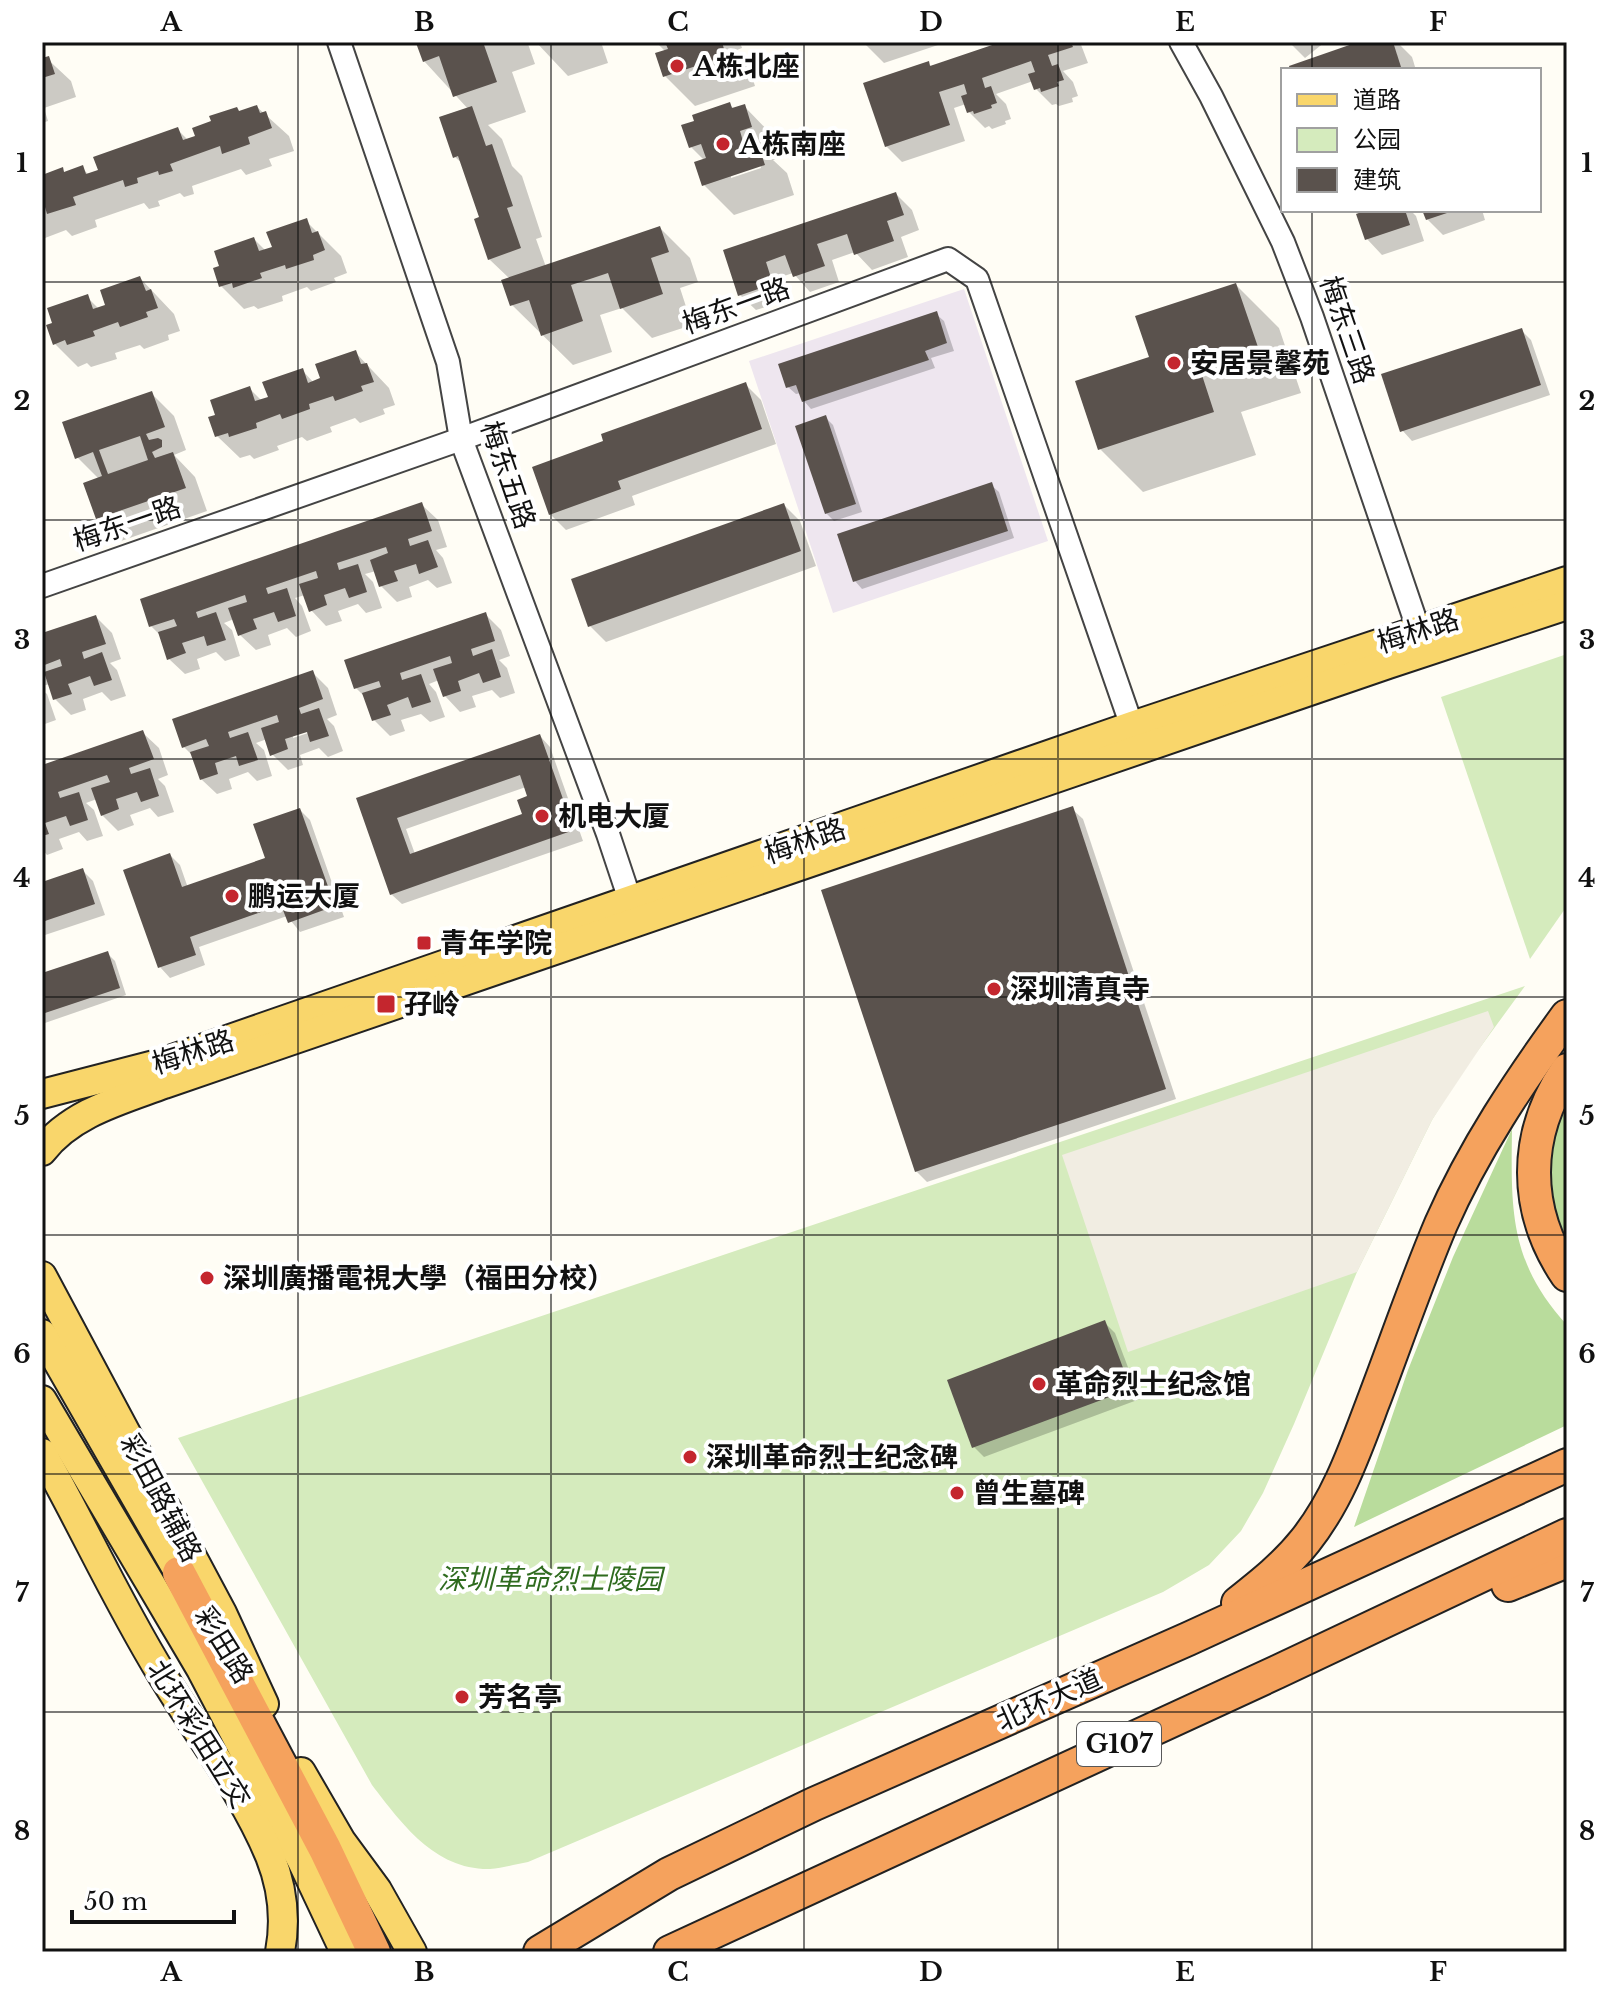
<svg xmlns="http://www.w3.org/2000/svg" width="1609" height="1994" viewBox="0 0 1609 1994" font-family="'Libre Baskerville','Noto Sans SC',serif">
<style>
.industrial{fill:#eee6ef}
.green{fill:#d5ebbd}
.forest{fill:#b9dc9c}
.plaza{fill:#f1ede2}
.shadow{fill:#0003;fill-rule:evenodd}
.building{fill:#5a524d;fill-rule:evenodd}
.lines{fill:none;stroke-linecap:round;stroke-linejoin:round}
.minor-casing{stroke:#444;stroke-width:26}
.major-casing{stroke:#222;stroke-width:32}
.highway-casing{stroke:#222;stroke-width:36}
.minor{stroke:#fff;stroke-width:22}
.major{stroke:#f9d66b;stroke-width:28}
.highway{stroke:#f5a25d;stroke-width:32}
.grid{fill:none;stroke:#111;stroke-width:2;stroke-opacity:0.55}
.poi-dot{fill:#c4262e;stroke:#fff;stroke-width:3}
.labels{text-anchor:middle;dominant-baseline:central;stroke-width:8;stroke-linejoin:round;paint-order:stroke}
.shield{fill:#fff;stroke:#585858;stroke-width:2}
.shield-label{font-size:26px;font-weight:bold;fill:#111}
.poi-label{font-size:28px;font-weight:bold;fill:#111;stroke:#fff;text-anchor:start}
.street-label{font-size:28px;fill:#111;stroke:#fff}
.park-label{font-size:28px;font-style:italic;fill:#2f6b1f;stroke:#fff}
.neatline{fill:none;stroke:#111;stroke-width:3}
.grid-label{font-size:26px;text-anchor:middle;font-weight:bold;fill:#111}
</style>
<rect width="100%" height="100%" fill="#fffdf5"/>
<polygon class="industrial" points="964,289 1048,541 833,613 749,361"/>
<g class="green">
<polygon points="1567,654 1567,906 1530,959 1441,697"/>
<path d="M1525,986L1460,1075L1432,1120L1357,1272L1294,1424L1263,1493L1241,1531L1209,1565L1163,1592L528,1862C516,1864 503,1868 490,1869C435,1870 402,1824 372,1785L178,1438Z"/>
</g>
<g class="forest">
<polygon points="1567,1096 1567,1250 1554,1220 1548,1158"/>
<path d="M1512,1129C1511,1209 1509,1262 1567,1325V1425L1354,1527L1408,1370L1453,1257Z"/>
</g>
<polygon class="plaza" points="1488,1011 1494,1027 1432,1120 1357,1272 1128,1352 1062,1155"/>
<g class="shadow">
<polygon points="425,42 535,42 528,44 535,64 512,72 526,112 488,125 502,139 512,166 522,176 542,237 536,239 546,267 660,228 690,258 698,282 680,288 692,325 652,338 622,308 600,315 612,352 573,365 512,305 510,279 489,259 481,219 464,165 455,157 469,110 424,61 419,44"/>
<polygon points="536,42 601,42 608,63 568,76"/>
<polygon points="656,42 740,42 742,48 734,51 748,64 755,86 695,106 665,76 666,52"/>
<polygon points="863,42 944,42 944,43 884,63"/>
<polygon points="1007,42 1080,42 1088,63 1063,71 1073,82 1078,96 1072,98 1073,102 1059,106 1056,104 1052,105 1036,89 1033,81 996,94 1006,104 1011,119 1005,121 1006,124 992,129 989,126 985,128 969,112 966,104 954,108 965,141 902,162 886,146 928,63 932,67"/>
<polygon points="1289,42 1325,42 1305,58"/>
<polygon points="1364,42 1397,42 1412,57 1416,70 1292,70"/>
<polygon points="42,54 71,81 76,97 44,108 48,121 42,123"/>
<path d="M730,105L735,110L744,106L774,137L781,157L773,160L787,173L794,195L734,215L704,185L705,161L691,147ZM760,164L761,168L731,178V174Z"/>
<polygon points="257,107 289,136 294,151 269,159 272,166 246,175 241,169 192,186 194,194 184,197 180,193 158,201 160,206 149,209 144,203 95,220 97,227 72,236 66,230 45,238 42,235 42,177 62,170 66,174 82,168 89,175 178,130 188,140 241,113"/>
<polygon points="896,194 912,210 919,230 901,237 908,257 872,270 855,252 832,260 839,282 810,292 793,273 781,277 788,300 756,310 740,295 726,251"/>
<polygon points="1369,210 1410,210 1416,216 1424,241 1382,255 1367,239"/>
<polygon points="1424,210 1482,210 1485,220 1443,235 1427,219"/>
<polygon points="306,221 341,256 347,273 334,278 336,282 311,291 307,287 282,296 283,301 258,309 254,306 244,309 221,286 221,267 254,239 266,251 274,249"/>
<polygon points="140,278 174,314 180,331 168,335 169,340 144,349 140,345 115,353 117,359 91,367 87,363 78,367 55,344 87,297 99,309 108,306"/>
<polygon points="1236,285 1279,328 1301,393 1241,412 1256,455 1143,492 1100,449 1078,383 1151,358"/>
<polygon points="936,314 944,321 954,351 931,358 935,368 811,409 804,401 801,393 796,394 788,387"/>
<polygon points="1521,330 1531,340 1550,395 1412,441 1402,430"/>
<polygon points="355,352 389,388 395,405 383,409 385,414 360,423 355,418 330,427 332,432 307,441 302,437 277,446 279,450 254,459 250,455 240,458 217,436 250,389 262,401 270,398 302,370 314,383"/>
<polygon points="745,384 761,400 776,444 632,496 635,505 566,530 550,514 606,443"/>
<polygon points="151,393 174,416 186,450 174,455 195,477 207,511 121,541 98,518 99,479 77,457"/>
<polygon points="826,418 833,425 862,512 834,521 826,513"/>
<polygon points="991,485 999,492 1014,538 862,589 855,581"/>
<polygon points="422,505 438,520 447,547 436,550 443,558 452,583 437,588 428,580 409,587 412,597 397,602 381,586 376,571 365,574 373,582 382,608 366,613 358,604 338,611 342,621 326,626 311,610 305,595 295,598 302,606 311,631 296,637 287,628 268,635 271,645 256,650 240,635 234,619 224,623 232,630 240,656 225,661 216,652 197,659 200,669 185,674 169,659 162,637 151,626"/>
<polygon points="784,505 800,521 816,566 606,642 590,626"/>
<polygon points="485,614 501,630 510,656 499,660 507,668 515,693 500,698 492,690 472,696 476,707 460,712 445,696 439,680 429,684 436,692 445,717 430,722 421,714 401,720 405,731 390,736 374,720 366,698 356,688"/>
<polygon points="96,617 112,633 121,659 110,663 117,670 126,696 111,701 102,692 83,699 86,710 71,715 55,699 50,684 42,686 42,635"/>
<path d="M313,673L328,688L337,715L327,719L334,726L343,751L328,757L319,748L300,755L303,765L288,770L272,754L267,739L256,743L264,750L272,776L257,781L248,772L229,779L232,789L217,794L201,779L194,757L183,746ZM317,730L293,738V734Z"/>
<polygon points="42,690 47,694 56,720 42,725"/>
<polygon points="143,733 159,748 168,775 158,779 165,786 174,812 158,817 150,808 130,815 134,825 118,831 102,815 97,799 86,803 94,810 103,836 87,841 79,832 59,839 63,849 47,855 42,849 42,767"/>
<path d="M540,736L550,747L583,841L402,904L391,894L358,800ZM526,787L530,797L524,815L415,854L406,829Z"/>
<polygon points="1072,809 1083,819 1176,1099 927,1182 916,1171"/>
<polygon points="300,810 310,820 344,917 300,932 287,916 199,947 205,965 170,978 160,967 170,855 180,865 188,888 267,860"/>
<polygon points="83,871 93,881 105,915 42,936 42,884"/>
<polygon points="107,953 115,961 126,995 42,1024 42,975"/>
<polygon points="1105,1323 1115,1333 1140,1399 984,1457 974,1447"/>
</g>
<g class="building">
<polygon points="483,42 497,82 453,97 439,56 423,62 416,43"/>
<polygon points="665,42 722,42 726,56 663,77 655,53 668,49"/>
<polygon points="1001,42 1071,42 1073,47 1048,55 1052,66 1058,64 1064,80 1057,82 1059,86 1041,92 1040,88 1034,90 1028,74 1035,72 1031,61 982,78 985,88 991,86 997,103 991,105 992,108 974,114 973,111 967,113 961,96 967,94 964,84 939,92 950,125 885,147 863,83 929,61 930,66"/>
<polygon points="1358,42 1393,42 1401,67 1391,70 1290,70 1289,66"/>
<polygon points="49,56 55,74 42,78 42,58"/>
<polygon points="730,102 732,108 745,104 752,127 740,131 744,145 757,141 765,165 702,186 694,162 706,158 701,144 689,148 681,125 694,121 692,115"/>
<polygon points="257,105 260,113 266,111 272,128 248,137 250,144 222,154 220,146 170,164 173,171 159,175 158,171 137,178 138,183 125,187 123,180 73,197 76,205 47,214 45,207 42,208 42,175 63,167 64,172 83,165 86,174 98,170 93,157 178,127 183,140 195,136 192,128 211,121 209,116 237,107 239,111"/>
<polygon points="472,106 486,146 492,144 513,206 507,208 521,248 488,260 474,219 479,217 458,156 453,158 439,117"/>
<polygon points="896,192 904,215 887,221 894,241 854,255 847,234 817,244 825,266 793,277 785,255 766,262 773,284 738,296 723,250"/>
<polygon points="1367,210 1405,210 1410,225 1365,240 1356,214"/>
<polygon points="1422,210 1453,210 1453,211 1426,220"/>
<polygon points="307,218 312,233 318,231 325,250 313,255 314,260 286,269 285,265 260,273 262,278 233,288 232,283 219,287 213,268 219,266 214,251 254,237 259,251 272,247 266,232"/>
<polygon points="660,226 669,252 651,258 663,294 620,309 608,273 590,279 571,285 583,321 541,336 529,300 510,306 501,280"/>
<polygon points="140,276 146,291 151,289 158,308 146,312 148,317 120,327 118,322 93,331 95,336 67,345 65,340 53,345 46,325 52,323 47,308 88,294 93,309 105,305 100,290"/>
<polygon points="1236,283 1259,350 1200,369 1214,412 1098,450 1075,381 1149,357 1135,316"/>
<polygon points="937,311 947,343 925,351 929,360 802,402 796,385 786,388 778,364"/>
<polygon points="1522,328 1541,385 1400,432 1381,374"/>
<polygon points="356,350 361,364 367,363 374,382 361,386 363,391 335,401 333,396 309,404 310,409 282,419 280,414 256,423 257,428 229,437 228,433 215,437 208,417 215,415 210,400 250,386 255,401 268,397 262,382 303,368 308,383 320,378 315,364"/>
<polygon points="746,382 762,429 618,481 621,489 549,515 532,467 603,441 601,434"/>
<path d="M152,391L165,427L146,434L149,440L158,438L162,440V447L152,452L155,458L173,452L186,488L96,519L83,483L102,476L93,452L75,459L62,422ZM140,436L148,460L108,474L99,450Z"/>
<polygon points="826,415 856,504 825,514 795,426"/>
<polygon points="992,482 1008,531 853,582 837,534"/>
<polygon points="422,502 432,531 408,539 410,546 428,540 438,567 419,574 416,564 394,571 398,581 379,587 370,560 388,553 386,547 337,563 339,570 358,564 367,592 349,598 345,588 324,595 327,605 309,612 299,584 318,578 316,571 266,588 268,594 287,588 296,616 278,622 274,612 253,619 257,629 238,636 228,608 247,602 245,595 196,612 198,618 216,612 226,640 207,646 204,636 182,643 186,653 167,660 158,632 177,626 174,619 149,627 140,599"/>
<polygon points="784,503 801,551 588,627 571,579"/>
<polygon points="486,612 495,641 471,649 473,656 492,649 501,677 483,683 479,673 458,681 461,691 443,697 433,669 452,663 450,656 400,673 402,680 421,674 431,702 412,708 408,697 387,705 391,715 372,721 362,693 381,687 379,681 354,689 344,660"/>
<polygon points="96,615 106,644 82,652 84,659 102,652 112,680 94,686 90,676 68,684 72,694 53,700 44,672 62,666 60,659 42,666 42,633"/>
<polygon points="313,670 323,699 299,708 301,714 319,708 329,736 310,742 307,732 285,739 288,749 270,756 261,728 279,722 277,715 228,732 230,738 248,732 258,760 239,766 236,756 215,763 218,774 200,780 190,752 209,746 206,739 182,748 172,719"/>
<polygon points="143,730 154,759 129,768 131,774 150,768 159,796 141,802 137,792 116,799 119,809 101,816 91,788 110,782 107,775 58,792 60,798 79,792 88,820 70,826 66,816 45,823 49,834 42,836 42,765"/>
<path d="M540,734L574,830L390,895L356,798ZM520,775L527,796L517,800L522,814L410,854L397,818Z"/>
<polygon points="1073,806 1166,1089 915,1172 821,890"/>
<polygon points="300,808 335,906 288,923 281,905 190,937 196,955 158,968 123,870 170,853 182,887 265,858 253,824"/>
<polygon points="83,868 95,904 42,922 42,882"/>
<polygon points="108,951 120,988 42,1014 42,973"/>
<polygon points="1105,1320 1131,1389 972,1448 947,1380"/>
</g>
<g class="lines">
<defs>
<g id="minor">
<polyline points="339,42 448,362 461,439 608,834 635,915"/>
<polyline points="1181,42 1211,96 1283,242 1312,317 1423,643"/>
<polyline points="42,586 461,439 948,259 977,279 1137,741"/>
</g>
<g id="major">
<polyline points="42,1094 158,1064 1132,726 1567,581"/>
<path d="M42,1151C71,1113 121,1100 164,1084L1388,664L1567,605"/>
<polyline points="42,1276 222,1613 264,1704"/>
<polyline points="42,1334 189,1590"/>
<polyline points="42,1400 201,1669 302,1861 345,1952"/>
<path d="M42,1453C83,1526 117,1601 161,1673C197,1733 243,1791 270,1856C282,1886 286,1920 280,1952"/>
<polyline points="301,1772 341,1841 377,1890 412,1952"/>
</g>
<g id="highway">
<path d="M1567,1070C1523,1135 1523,1210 1567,1275"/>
<polyline points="179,1573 325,1849 374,1952"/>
<polyline points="1508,1585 1567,1561"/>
<path d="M1238,1603C1262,1584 1286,1565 1305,1541C1337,1501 1354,1453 1372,1405C1395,1345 1416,1283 1441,1224C1474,1149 1519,1082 1567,1016"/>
<polyline points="540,1952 669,1874 814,1804 1188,1639 1567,1465"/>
<polyline points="670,1952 1277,1672 1567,1535"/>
</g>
</defs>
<use href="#minor" class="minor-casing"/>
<use href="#major" class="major-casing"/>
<use href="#highway" class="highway-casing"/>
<use href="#minor" class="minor"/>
<use href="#major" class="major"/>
<use href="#highway" class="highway"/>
</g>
<path class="grid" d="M298,42V1952M551,42V1952M804,42V1952M1058,42V1952M1312,42V70M1312,210V1952M42,282H1567M42,520H1567M42,759H1567M42,997H1567M42,1235H1567M42,1474H1567M42,1712H1567"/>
<g class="poi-dot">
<circle cx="677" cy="66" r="8"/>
<circle cx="723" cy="144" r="8"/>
<circle cx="1174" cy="363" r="8"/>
<circle cx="542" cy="816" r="8"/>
<circle cx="232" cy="896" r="8"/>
<rect x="416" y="935" width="16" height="16" rx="4"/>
<circle cx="994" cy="989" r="8"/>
<rect x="376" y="994" width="20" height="20" rx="4"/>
<circle cx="207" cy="1278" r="8"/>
<circle cx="1039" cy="1384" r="8"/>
<circle cx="690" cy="1457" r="8"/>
<circle cx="957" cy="1493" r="8"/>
<circle cx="462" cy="1697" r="8"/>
</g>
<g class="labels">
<rect class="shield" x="1077" y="1722" width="84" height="44" rx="6"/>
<g class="shield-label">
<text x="1119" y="1744">G107</text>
</g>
<g class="poi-label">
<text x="693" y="66">A栋北座</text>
<text x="739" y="144">A栋南座</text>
<text x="1190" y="363">安居景馨苑</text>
<text x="558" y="816">机电大厦</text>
<text x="248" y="896">鹏运大厦</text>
<text x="440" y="943">青年学院</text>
<text x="1010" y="989">深圳清真寺</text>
<text x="404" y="1004">孖岭</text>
<text x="223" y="1278">深圳廣播電視大學（福田分校）</text>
<text x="1055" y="1384">革命烈士纪念馆</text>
<text x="706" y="1457">深圳革命烈士纪念碑</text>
<text x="973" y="1493">曾生墓碑</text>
<text x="478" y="1697">芳名亭</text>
</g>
<g class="street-label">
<text transform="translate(736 306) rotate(-20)">梅东一路</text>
<text transform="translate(1347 330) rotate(71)">梅东三路</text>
<text transform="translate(508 475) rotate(71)">梅东五路</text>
<text transform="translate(127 524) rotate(-19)">梅东一路</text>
<text transform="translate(1418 631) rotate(-18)">梅林路</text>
<text transform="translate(805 841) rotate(-19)">梅林路</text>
<text transform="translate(193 1052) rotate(-18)">梅林路</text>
<text transform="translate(161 1498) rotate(62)">彩田路辅路</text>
<text transform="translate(224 1645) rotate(58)">彩田路</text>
<text transform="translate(1049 1700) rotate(-24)">北环大道</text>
<text transform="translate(199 1734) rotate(58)">北环彩田立交</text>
</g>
<g class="park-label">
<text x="550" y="1579">深圳革命烈士陵园</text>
</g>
</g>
<rect width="1609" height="1994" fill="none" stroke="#ffffff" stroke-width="88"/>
<rect x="1281" y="68" width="260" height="144" fill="#ffffff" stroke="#a0a0a0" stroke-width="2"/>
<rect x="1297" y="94" width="40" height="12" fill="#f9d66b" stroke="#a0a0a0" stroke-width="2"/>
<text x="1353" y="108" font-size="24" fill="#111111">道路</text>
<rect x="1297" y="128" width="40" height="24" fill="#d5ebbd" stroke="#a0a0a0" stroke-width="2"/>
<text x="1353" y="148" font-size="24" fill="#111111">公园</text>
<rect x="1297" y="168" width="40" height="24" fill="#5a524d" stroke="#a0a0a0" stroke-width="2"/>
<text x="1353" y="188" font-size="24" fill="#111111">建筑</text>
<path d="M72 1910v12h162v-12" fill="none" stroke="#111111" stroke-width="4"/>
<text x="84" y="1910" font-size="24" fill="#111111" stroke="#ffffff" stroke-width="6" paint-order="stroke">50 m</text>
<rect x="44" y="44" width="1521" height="1906" class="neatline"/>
<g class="grid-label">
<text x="171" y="31">A</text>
<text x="424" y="31">B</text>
<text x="678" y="31">C</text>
<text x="931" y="31">D</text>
<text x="1185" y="31">E</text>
<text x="1438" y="31">F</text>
<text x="22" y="172">1</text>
<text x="1587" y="172">1</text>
<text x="22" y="410">2</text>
<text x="1587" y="410">2</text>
<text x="22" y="649">3</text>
<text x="1587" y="649">3</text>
<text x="22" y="887">4</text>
<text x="1587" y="887">4</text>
<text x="22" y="1125">5</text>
<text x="1587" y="1125">5</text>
<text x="22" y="1363">6</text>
<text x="1587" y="1363">6</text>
<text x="22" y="1602">7</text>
<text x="1587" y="1602">7</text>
<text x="22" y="1840">8</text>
<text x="1587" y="1840">8</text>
<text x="171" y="1981">A</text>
<text x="424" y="1981">B</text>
<text x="678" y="1981">C</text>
<text x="931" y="1981">D</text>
<text x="1185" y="1981">E</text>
<text x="1438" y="1981">F</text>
</g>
</svg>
